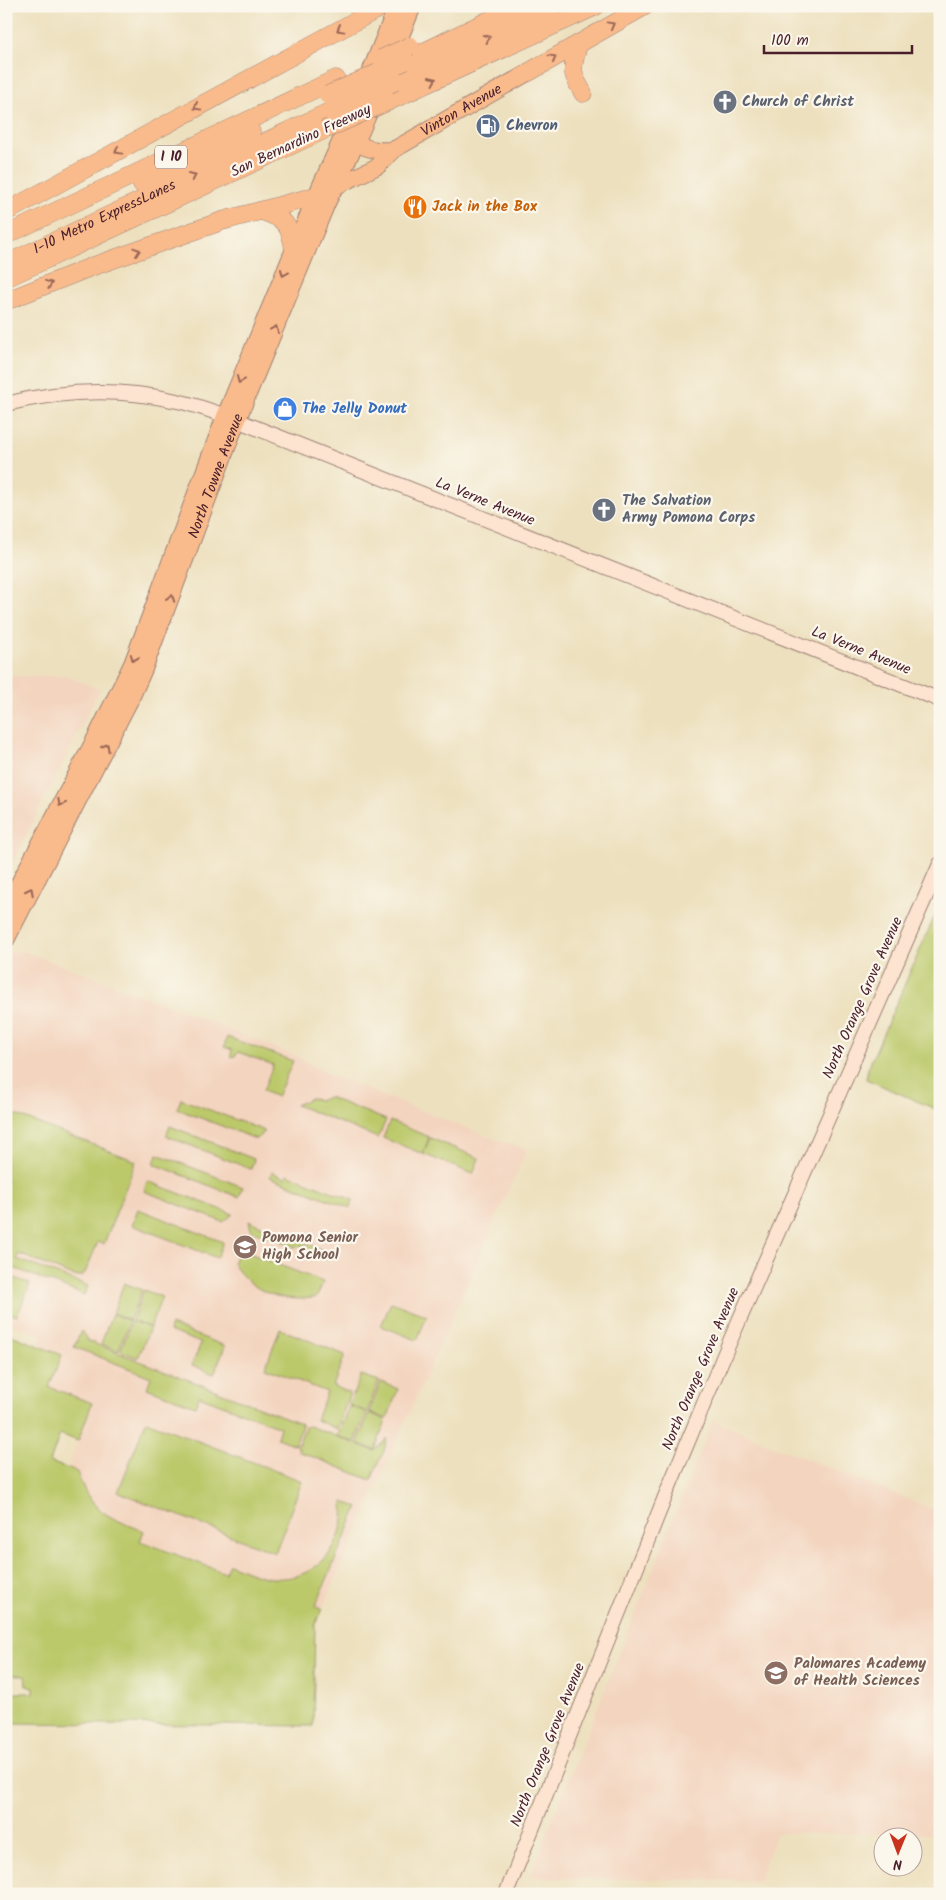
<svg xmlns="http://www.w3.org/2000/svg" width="946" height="1900" viewBox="0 0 946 1900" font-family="Kalam,sans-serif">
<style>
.built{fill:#f3d4be}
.green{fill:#bbc96b;stroke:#82744b;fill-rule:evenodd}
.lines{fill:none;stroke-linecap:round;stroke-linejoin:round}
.secondary-casing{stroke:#9c8074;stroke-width:16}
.primary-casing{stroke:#9c8074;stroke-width:18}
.motorway-casing{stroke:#9c8074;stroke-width:19}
.secondary{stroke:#fde4d1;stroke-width:14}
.primary{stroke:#fabb8c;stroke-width:16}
.motorway{stroke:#fabb8c;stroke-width:18}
.motorway-bridge-casing{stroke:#9c8074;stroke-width:19;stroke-linecap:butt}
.motorway-bridge{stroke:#fabb8c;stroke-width:18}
.oneway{stroke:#996557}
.labels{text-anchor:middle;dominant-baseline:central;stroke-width:4.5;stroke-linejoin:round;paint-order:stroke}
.shield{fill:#fbf7ec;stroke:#7f6065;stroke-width:1}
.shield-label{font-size:14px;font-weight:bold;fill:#4a1f2b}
.worship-label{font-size:15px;font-weight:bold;fill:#5b616d;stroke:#fbf7ec;text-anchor:start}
.street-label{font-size:15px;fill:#4a1f2b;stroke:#fbf7ec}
.service-label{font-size:15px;font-weight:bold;fill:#4e5e75;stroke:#fbf7ec;text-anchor:start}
.food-label{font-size:15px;font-weight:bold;fill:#c56008;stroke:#fbf7ec;text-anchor:start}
.shop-label{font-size:15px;font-weight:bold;fill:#366cbe;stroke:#fbf7ec;text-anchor:start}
.education-label{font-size:15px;font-weight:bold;fill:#785e54;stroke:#fbf7ec;text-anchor:start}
</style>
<rect width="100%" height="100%" fill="#fbf7ec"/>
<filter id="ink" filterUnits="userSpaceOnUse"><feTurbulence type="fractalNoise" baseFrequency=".02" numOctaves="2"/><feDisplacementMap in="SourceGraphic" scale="10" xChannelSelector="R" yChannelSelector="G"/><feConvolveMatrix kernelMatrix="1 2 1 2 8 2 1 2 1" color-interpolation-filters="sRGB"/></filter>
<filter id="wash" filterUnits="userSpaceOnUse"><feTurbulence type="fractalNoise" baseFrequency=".0096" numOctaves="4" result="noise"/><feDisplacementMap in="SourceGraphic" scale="20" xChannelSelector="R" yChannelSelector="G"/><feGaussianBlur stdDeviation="1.12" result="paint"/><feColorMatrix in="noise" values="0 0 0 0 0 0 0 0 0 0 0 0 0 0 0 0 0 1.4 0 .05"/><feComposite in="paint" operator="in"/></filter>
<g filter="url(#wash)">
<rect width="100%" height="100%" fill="#ede0be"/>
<g class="built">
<polygon points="6,676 66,676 100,689 6,875"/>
<polygon points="16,950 27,952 190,1014 296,1056 332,1076 492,1138 527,1149 322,1609 140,1540 143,1531 113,1519 96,1507 83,1489 77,1472 68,1468 92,1404 49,1387 39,1346 43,1336 6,1322 6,962 11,953"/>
<polygon points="713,1420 766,1443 940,1512 940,1834 777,1833 758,1881 548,1878 530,1876"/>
</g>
<g class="green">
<polygon points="940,904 940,1111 866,1079 868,1068"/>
<polygon points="227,1037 293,1061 277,1097 263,1091 273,1065 238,1052 235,1056 232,1057 231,1054 232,1050 224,1047"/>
<polygon points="328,1097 386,1120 378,1138 296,1105 311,1098 319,1101"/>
<polygon points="181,1099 265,1131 256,1139 177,1109"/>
<polygon points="6,1111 136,1161 104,1244 98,1242 85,1273 81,1276 73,1276 19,1254 17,1259 88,1286 84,1295 6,1265"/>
<polygon points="390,1121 429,1137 423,1154 430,1138 479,1158 473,1174 383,1138"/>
<polygon points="170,1126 254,1159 251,1169 166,1136"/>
<polygon points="157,1154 243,1187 239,1197 154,1164"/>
<polygon points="272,1172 285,1178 287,1174 353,1200 350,1208 270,1177"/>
<polygon points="147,1181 233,1214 223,1222 144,1191"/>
<polygon points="138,1209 223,1242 217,1258 132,1225"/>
<polygon points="249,1221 333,1254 328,1260 306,1251 306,1249 299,1246 295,1247 280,1241 280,1238 274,1236 270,1237 251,1230"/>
<path d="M239,1249L323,1282L317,1297C284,1304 250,1292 233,1263Z"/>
<polygon points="15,1278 30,1284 17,1316 6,1312 6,1300"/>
<polygon points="124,1283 142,1290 130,1320 113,1313"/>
<polygon points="144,1290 162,1297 150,1327 132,1321"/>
<polygon points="391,1302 427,1316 417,1340 381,1326"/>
<polygon points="112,1314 130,1321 118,1351 101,1344"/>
<polygon points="132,1321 150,1328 138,1358 120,1351"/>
<polygon points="171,1325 225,1346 214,1374 192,1365 201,1343 169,1331"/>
<polygon points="280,1329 345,1355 333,1386 350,1393 337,1429 316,1420 327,1392 265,1368"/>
<polygon points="81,1331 88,1341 300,1423 302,1426 295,1445 277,1438 280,1427 199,1396 195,1406 147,1388 151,1377 74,1347"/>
<path d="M6,1333L62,1355L49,1387L92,1403L78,1441L60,1434L50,1462L77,1472C90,1511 107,1517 144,1531L140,1541L225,1573L229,1564C243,1569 258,1577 273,1578C317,1582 348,1543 343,1502L358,1507L315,1607L322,1609L315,1625L313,1726L6,1723ZM12,1675H25L26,1686L34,1687V1693H12Z"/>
<polygon points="361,1375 379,1381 367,1412 349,1405"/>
<polygon points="381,1382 398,1389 387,1419 369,1412"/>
<polygon points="349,1406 367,1412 355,1442 337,1436"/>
<polygon points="369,1413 386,1420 375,1450 357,1443"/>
<polygon points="146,1421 302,1481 275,1553 118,1492"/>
<polygon points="309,1426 375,1451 387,1438 384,1451 371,1480 298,1451 299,1448 297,1447 305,1427"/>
</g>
</g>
<g filter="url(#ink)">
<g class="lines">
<defs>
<g id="secondary">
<path d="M6,404C62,390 121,388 177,401C201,406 226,416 249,425L940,700"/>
<polyline points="506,1894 669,1487 727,1348 940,864"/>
</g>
<g id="primary">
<polyline points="390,62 413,6"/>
<polyline points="371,70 397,6"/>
<path d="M356,143C370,150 379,152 395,149"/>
<path id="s1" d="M332,188L378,166L395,149L529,72"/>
<polyline points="6,908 96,737 132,664 225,416 316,196 355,109"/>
<path id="s2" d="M6,940L131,698L144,669L237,421L327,203L356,143L374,101"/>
</g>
<g id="motorway">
<path d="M578,45C572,68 570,72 583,93"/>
<polyline points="405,61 518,6"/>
<polyline points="529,72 645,6"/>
<polyline points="396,81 554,6"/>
<polyline points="389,101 596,6"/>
<polyline points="142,184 251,132"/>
<path d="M261,211C284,218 290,224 294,249"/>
<polyline points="6,212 383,6"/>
<polyline points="6,235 336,79"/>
<path id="s3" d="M6,264L331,111"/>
<polyline points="6,278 324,130"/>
<polyline points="6,301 91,267 222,221 316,196"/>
</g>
</defs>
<use href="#secondary" class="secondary-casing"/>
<use href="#primary" class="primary-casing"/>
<use href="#motorway" class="motorway-casing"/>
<use href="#secondary" class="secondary"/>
<use href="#primary" class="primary"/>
<use href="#motorway" class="motorway"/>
<defs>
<g id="motorway-bridge">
<polyline points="381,59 410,46"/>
<polyline points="328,95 405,61"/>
<polyline points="331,111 396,81"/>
<polyline points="324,130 389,101"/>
</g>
</defs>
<use href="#motorway-bridge" class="motorway-bridge-casing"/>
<use href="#motorway-bridge" class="motorway-bridge"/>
</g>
<defs><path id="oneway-chevron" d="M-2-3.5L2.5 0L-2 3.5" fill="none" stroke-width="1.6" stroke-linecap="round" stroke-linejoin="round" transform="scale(1.25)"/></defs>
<g class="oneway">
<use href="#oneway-chevron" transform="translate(611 25) rotate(-29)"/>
<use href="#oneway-chevron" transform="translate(340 29) rotate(151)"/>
<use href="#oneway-chevron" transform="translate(487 38) rotate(-25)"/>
<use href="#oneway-chevron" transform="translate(553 58) rotate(-29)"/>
<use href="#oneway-chevron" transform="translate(433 80) rotate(-25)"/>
<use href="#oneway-chevron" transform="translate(197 107) rotate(151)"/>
<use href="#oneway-chevron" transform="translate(118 151) rotate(151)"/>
<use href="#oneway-chevron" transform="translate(193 176) rotate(-25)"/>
<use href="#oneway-chevron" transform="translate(137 251) rotate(-19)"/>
<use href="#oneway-chevron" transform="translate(284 273) rotate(113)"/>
<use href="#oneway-chevron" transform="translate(49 284) rotate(-22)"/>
<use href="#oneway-chevron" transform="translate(275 329) rotate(-67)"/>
<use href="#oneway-chevron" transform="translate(240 380) rotate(113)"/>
<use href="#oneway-chevron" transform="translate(171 598) rotate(-70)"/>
<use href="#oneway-chevron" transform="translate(134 658) rotate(112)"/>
<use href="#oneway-chevron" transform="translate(106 747) rotate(-62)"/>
<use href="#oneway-chevron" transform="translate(61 803) rotate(118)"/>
<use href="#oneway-chevron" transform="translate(30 891) rotate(-63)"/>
</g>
</g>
<defs>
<symbol id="church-disc" viewBox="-11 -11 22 22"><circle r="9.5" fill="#6b7280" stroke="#fbf7ec"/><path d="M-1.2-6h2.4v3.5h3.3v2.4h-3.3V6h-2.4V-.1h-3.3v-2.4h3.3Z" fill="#fff"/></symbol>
<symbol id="fuel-disc" viewBox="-11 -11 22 22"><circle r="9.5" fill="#5c6f8a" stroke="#fbf7ec"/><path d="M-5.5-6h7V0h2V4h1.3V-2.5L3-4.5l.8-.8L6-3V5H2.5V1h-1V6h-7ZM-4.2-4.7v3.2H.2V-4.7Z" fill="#fff"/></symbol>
<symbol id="restaurant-disc" viewBox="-11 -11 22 22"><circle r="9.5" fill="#e8710a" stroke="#fbf7ec"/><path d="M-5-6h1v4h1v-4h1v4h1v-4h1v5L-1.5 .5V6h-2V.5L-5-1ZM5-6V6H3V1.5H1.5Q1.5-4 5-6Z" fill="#fff"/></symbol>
<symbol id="shop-disc" viewBox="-11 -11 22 22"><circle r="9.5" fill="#3f7fe0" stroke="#fbf7ec"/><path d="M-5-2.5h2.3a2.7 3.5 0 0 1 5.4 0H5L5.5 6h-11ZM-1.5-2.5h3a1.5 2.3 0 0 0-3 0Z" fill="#fff"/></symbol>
<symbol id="school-disc" viewBox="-11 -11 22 22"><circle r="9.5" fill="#8d6e63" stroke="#fbf7ec"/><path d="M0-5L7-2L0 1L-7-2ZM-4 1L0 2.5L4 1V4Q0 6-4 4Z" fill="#fff"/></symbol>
</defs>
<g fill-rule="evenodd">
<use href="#church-disc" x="711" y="88" width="28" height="28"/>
<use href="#fuel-disc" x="474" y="112" width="28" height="28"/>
<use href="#restaurant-disc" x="401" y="193" width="28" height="28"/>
<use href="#shop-disc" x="271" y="395" width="28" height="28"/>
<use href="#church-disc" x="590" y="496" width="28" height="28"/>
<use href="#school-disc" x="231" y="1233" width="28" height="28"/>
<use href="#school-disc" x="762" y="1659" width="28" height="28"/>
</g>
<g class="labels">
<rect class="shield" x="155" y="145.5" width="32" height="23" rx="4"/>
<g class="shield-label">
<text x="171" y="157">I 10</text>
</g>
<g class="worship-label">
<text x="742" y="102">Church of Christ</text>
<text x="622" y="501">The Salvation<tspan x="622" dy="17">Army Pomona Corps</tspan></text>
</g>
<g class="street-label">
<text stroke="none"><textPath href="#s1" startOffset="152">Vinton Avenue</textPath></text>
<text transform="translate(301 141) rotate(-25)">San Bernardino Freeway</text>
<text stroke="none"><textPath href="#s3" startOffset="109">I-10 Metro ExpressLanes</textPath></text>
<text stroke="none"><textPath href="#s2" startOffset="510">North Towne Avenue</textPath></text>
<text transform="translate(485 502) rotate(22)">La Verne Avenue</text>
<text transform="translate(861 651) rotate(22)">La Verne Avenue</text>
<text transform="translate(863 998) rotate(-66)">North Orange Grove Avenue</text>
<text transform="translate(701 1369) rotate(-67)">North Orange Grove Avenue</text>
<text transform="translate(548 1745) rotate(-68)">North Orange Grove Avenue</text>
</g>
<g class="service-label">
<text x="506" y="126">Chevron</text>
</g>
<g class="food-label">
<text x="432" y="207">Jack in the Box</text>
</g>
<g class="shop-label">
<text x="302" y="409">The Jelly Donut</text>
</g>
<g class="education-label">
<text x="262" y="1238">Pomona Senior<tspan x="262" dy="17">High School</tspan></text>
<text x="794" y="1664">Palomares Academy<tspan x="794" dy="17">of Health Sciences</tspan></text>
</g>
</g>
<rect width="946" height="1900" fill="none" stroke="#fbf7ec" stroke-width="25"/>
<g transform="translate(898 1852) rotate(181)"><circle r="24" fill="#fbf7ec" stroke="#b4a19f"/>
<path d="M0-4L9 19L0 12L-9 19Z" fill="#c8321e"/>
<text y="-8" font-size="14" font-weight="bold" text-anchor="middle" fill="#4a1f2b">N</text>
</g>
<path d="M764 45v8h148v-8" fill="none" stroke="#4a1f2b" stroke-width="2.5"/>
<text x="771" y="45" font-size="15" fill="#4a1f2b" stroke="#fbf7ec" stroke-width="4" paint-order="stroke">100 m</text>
</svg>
